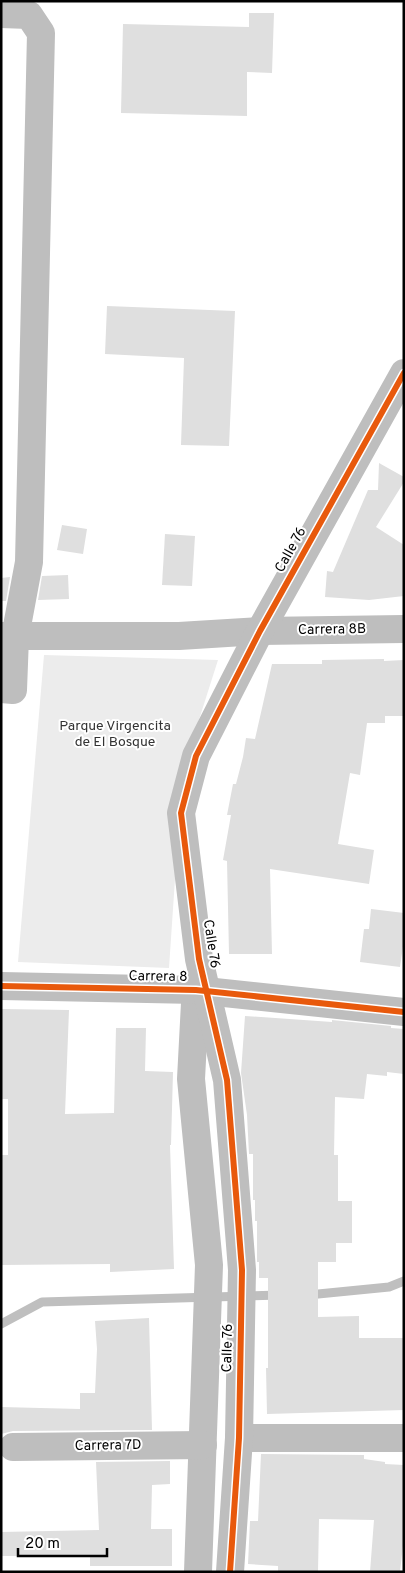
<svg xmlns="http://www.w3.org/2000/svg" width="405" height="1573" viewBox="0 0 405 1573" font-family="Overpass,sans-serif">
<style>
.green{fill:#ececec}
.lines{fill:none;stroke-linecap:round;stroke-linejoin:round}
.stream{stroke:#bfbfbf;stroke-width:9}
.building{fill:#dfdfdf}
.minor{stroke:#bebebe;stroke-width:28}
.cycleway-casing{stroke:#fff;stroke-width:9}
.cycleway{stroke:#e8590c;stroke-width:6}
.labels{text-anchor:middle;dominant-baseline:central;stroke-width:4;stroke-linejoin:round;paint-order:stroke}
.street-label{font-size:14px;fill:#000;stroke:#fff}
.park-label{font-size:14px;fill:#333;stroke:#fff}
</style>
<rect width="100%" height="100%" fill="#fff"/>
<polygon class="green" points="44,655 218,660 189,751 176,812 175,879 169,968 18,962"/>
<g class="lines">
<g class="stream">
<polyline points="308,1295 389,1287 404,1281"/>
<polyline points="1,1324 42,1302 280,1295"/>
</g>
</g>
<g class="building">
<polygon points="249,13 274,13 272,73 247,72 247,116 121,113 123,24 249,27"/>
<polygon points="107,306 235,311 229,446 181,445 184,358 105,354"/>
<polygon points="379,463 404,477 404,482 376,527 404,545 404,596 369,600 325,597 327,571 333,572 368,490 378,490"/>
<polygon points="62,525 87,529 83,554 57,550"/>
<polygon points="165,534 195,536 192,586 162,585"/>
<polygon points="68,575 69,599 38,600 42,576"/>
<polygon points="10,577 6,601 1,601 1,578"/>
<polygon points="384,659 384,661 404,660 404,716 385,716 385,723 367,723 360,775 350,773 338,844 374,850 369,884 270,869 272,954 229,954 227,861 223,860 231,815 227,815 233,784 236,784 243,757 246,738 255,739 272,664 322,664 322,660"/>
<polygon points="371,909 404,913 404,939 400,967 360,962 364,929 369,929"/>
<polygon points="1,1009 69,1010 65,1114 114,1113 116,1028 146,1028 145,1071 173,1072 171,1145 170,1145 174,1269 110,1272 110,1264 1,1265 1,1155 8,1155 8,1099 1,1099"/>
<polygon points="245,1016 332,1022 332,1020 391,1026 391,1028 404,1029 404,1074 387,1072 387,1076 367,1074 364,1099 335,1097 334,1155 338,1155 338,1201 352,1201 352,1243 336,1243 336,1262 318,1262 318,1317 359,1316 359,1338 404,1338 404,1410 267,1414 266,1368 268,1368 268,1278 259,1278 259,1262 257,1262 257,1221 255,1221 255,1200 253,1200 253,1154 249,1154 247,1115 241,1073"/>
<polygon points="149,1318 152,1430 13,1431 1,1434 1,1407 80,1409 80,1393 95,1393 97,1349 95,1321"/>
<polygon points="261,1454 364,1455 364,1459 385,1462 385,1464 404,1465 404,1536 400,1572 370,1572 374,1520 319,1519 318,1572 278,1572 278,1566 248,1564 250,1521 258,1521"/>
<polygon points="170,1461 170,1484 152,1485 151,1529 172,1529 172,1566 90,1566 90,1556 1,1556 1,1532 99,1530 96,1462"/>
</g>
<g class="lines">
<g class="minor">
<polyline points="1,14 29,15 41,33 29,562 15,637 13,690 1,689"/>
<polyline points="1,636 179,636 260,631 404,629"/>
<polyline points="196,984 191,1079 209,1265 198,1572"/>
<polyline points="1,986 196,990 404,1012"/>
<polyline points="239,1438 404,1438"/>
<polyline points="13,1447 203,1445"/>
<polyline points="230,1572 239,1438 242,1270 227,1080 199,959 181,813 196,756 260,631 404,373"/>
</g>
<defs>
<g id="cycleway">
<polyline points="1,986 196,990 404,1012"/>
<polyline points="230,1572 239,1438 242,1270 227,1080 199,959 181,813 196,756 260,631 404,373"/>
</g>
</defs>
<use href="#cycleway" class="cycleway-casing"/>
<use href="#cycleway" class="cycleway"/>
</g>
<g class="labels">
<g class="street-label">
<text transform="translate(291 550) rotate(-61)">Calle 76</text>
<text transform="translate(332 630) rotate(-1)">Carrera 8B</text>
<text transform="translate(211 944) rotate(81)">Calle 76</text>
<text transform="translate(158 977) rotate(1)">Carrera 8</text>
<text transform="translate(228 1348) rotate(-89)">Calle 76</text>
<text transform="translate(108 1446) rotate(-1)">Carrera 7D</text>
</g>
<g class="park-label">
<text x="115" y="726">Parque Virgencita<tspan x="115" dy="16">de El Bosque</tspan></text>
</g>
</g>
<rect width="405" height="1573" fill="none" stroke="#000000" stroke-width="5"/>
<path d="M18 1548v8h89v-8" fill="none" stroke="#000000" stroke-width="2.5"/>
<text x="25" y="1548" font-size="15" fill="#000000" stroke="#ffffff" stroke-width="4" paint-order="stroke">20 m</text>
</svg>
